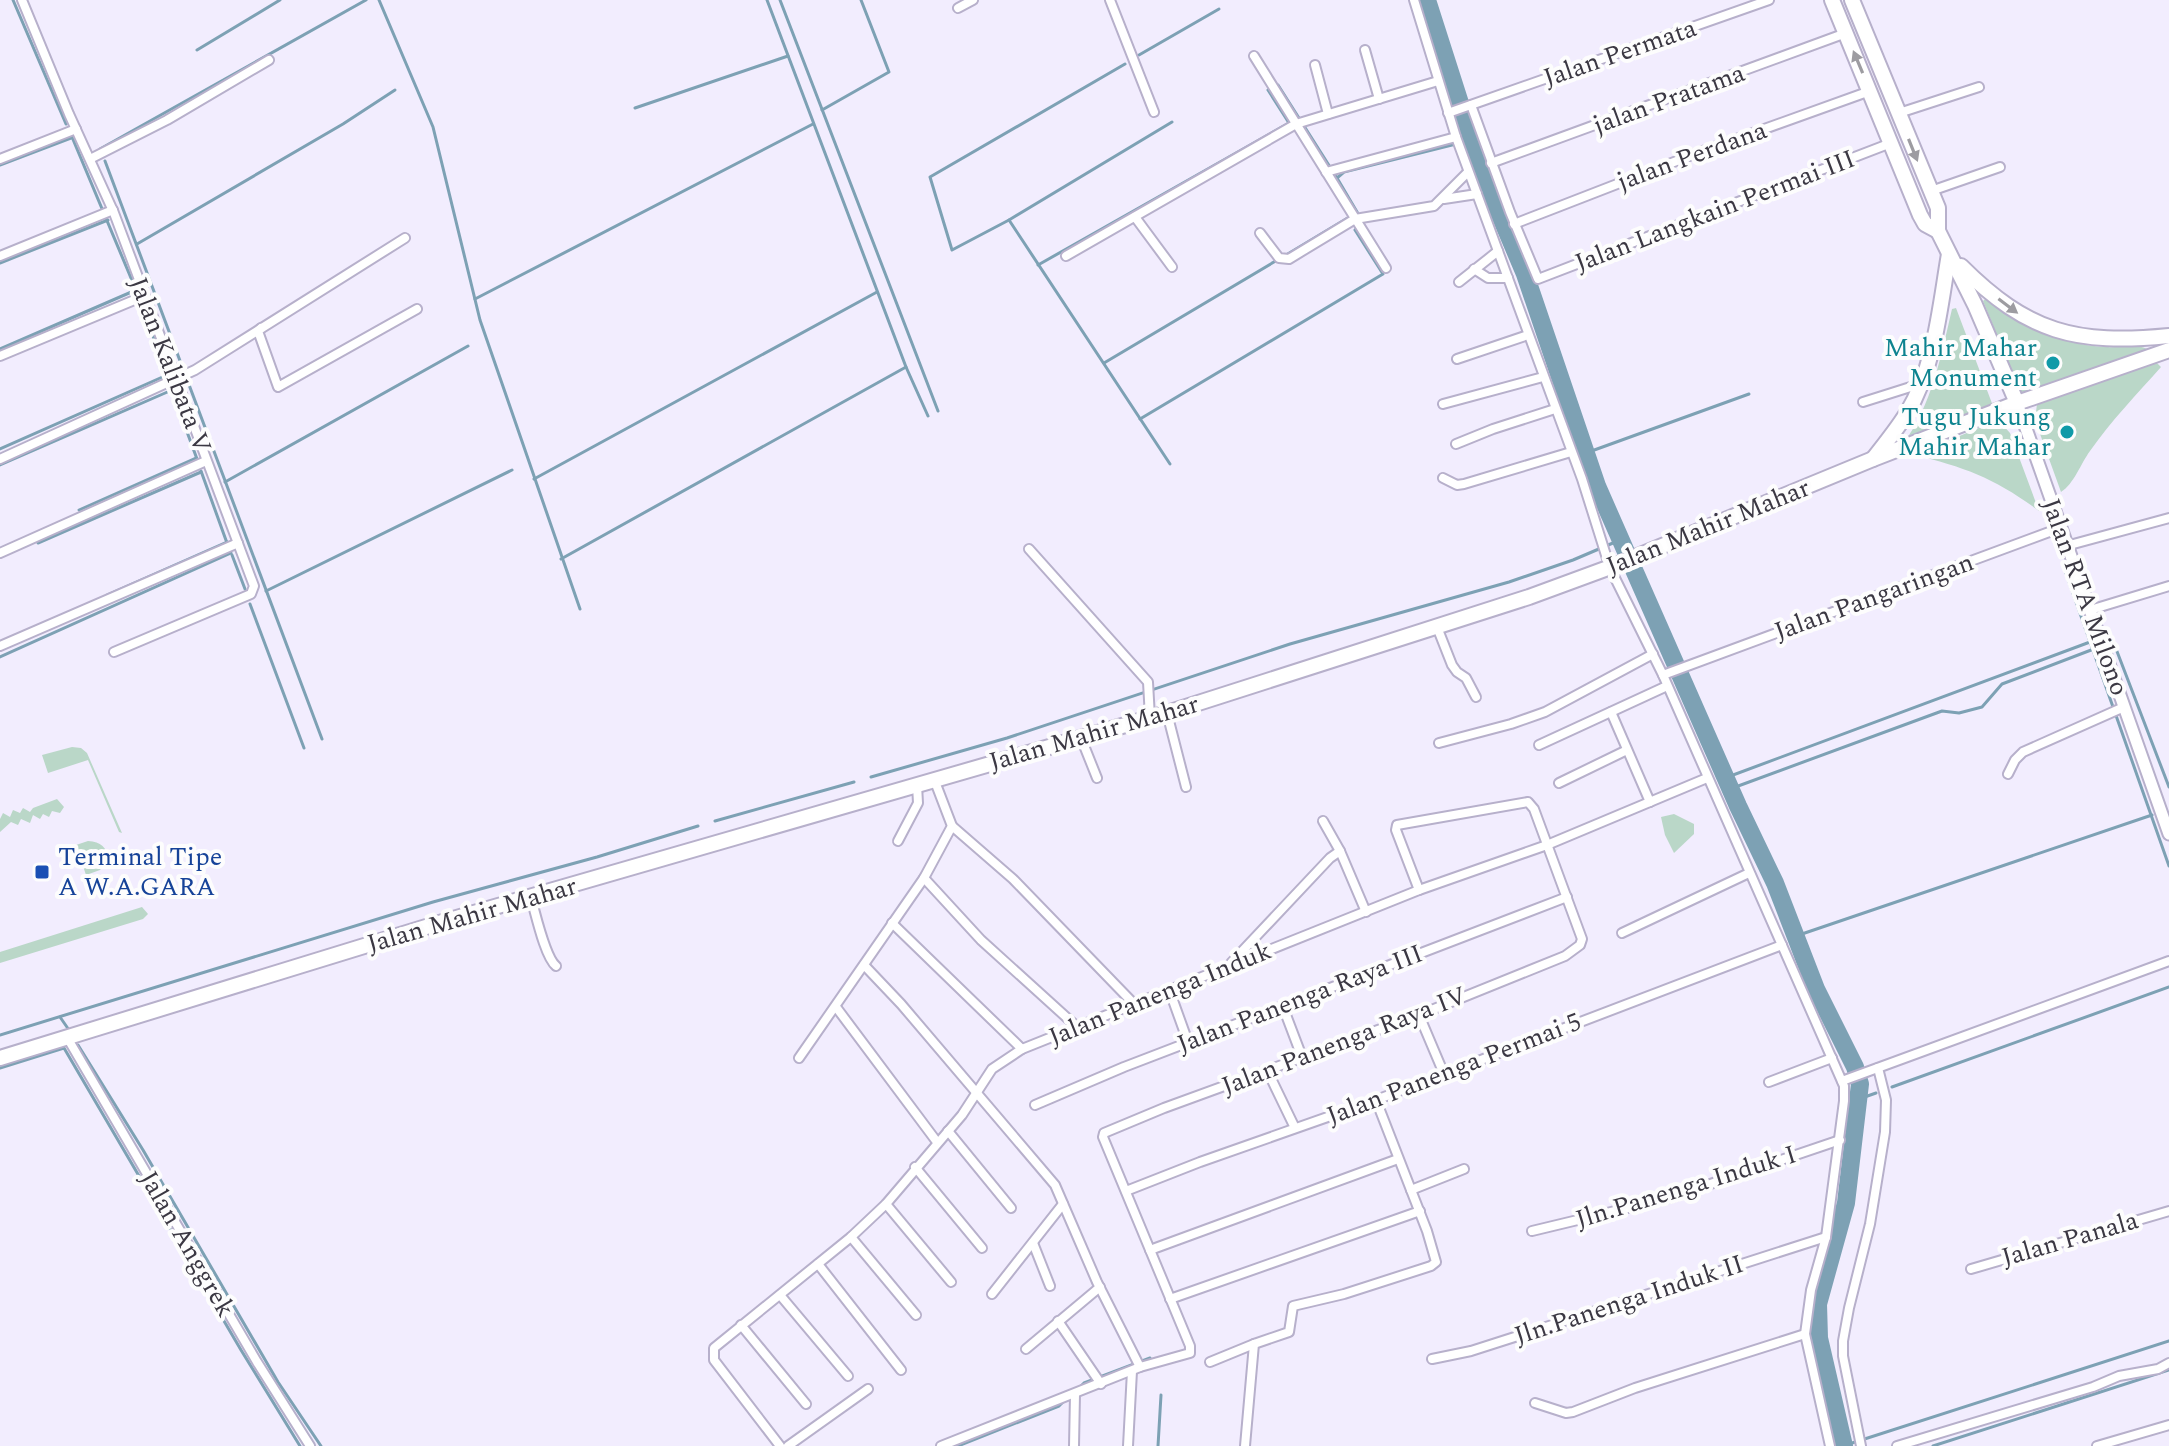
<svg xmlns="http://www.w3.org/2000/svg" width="2169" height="1446" viewBox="0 0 2169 1446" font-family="Spectral,serif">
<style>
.green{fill:#bad7c8}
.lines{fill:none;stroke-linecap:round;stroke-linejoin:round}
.stream{stroke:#7da1b4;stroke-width:3}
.river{stroke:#7da1b4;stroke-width:18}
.minor-casing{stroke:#b7b0cb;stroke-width:12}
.tertiary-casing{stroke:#b7b0cb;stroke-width:15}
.trunk-casing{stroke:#b7b0cb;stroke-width:18}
.minor{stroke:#fff;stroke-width:8}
.tertiary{stroke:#fff;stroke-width:11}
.trunk{stroke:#fff;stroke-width:14}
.oneway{fill:#9d9ca1}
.culture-dot{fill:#0f9aa8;stroke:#fdfdfd;stroke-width:3}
.transit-dot{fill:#1a4fb4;stroke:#fdfdfd;stroke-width:3}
.labels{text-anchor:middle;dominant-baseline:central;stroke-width:8;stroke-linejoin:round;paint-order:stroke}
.street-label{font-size:26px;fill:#3b3843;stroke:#fdfdfd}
.culture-label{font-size:26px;fill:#0d838f;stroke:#fdfdfd;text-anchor:end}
.transit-label{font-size:26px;fill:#164399;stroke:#fdfdfd;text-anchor:start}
</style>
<rect width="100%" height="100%" fill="#f2edfe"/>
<g class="green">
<path d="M1986,298C2022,327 2060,344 2106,347C2119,348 2139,343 2149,350L2022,396L1983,301Z"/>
<path d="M1956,308L1993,406L1903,444C1932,405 1941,356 1952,309Z"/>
<path d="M2154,360L2161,367C2137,394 2111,421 2090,451C2081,463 2074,484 2061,492L2035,420L2037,404Z"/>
<path d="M1993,422L2001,423L2010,433L2039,511C1996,479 1965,467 1914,455Z"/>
<polygon points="72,747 81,748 87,753 122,833 119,832 88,760 48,773 42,755"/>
<polygon points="57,799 64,807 60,813 52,811 49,817 43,814 40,819 33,815 30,823 21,819 18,825 11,822 0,832 0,819 3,813 10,817 13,810 20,813 23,808 30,812 33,808"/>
<polygon points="1674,814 1694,824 1694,834 1674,853 1665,835 1661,817"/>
<path d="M88,841C101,842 107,847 108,860L100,870L86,875L76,845Z"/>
<polygon points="142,907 148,914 143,919 0,963 0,952"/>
</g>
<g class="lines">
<g class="stream">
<polyline points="13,0 66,124"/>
<polyline points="379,0 433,127 480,320 580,609"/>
<polyline points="767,0 906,367 928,416"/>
<polyline points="780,0 938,411"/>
<polyline points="197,50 280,0"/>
<polyline points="1139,55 1219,9"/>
<polyline points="635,108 788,56"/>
<polyline points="822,110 889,72 861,0"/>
<polyline points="100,149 366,0"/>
<polyline points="105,161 322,739"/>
<polyline points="0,165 71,138"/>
<polyline points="1360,217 1337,178 1344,172 1472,140"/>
<polyline points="1009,220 952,250 930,177 1125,64"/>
<polyline points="137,244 343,124 395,90"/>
<polyline points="1286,255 1351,216"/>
<polyline points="0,263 108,220"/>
<polyline points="1038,265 1289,123 1268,90 1278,85 1337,178"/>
<polyline points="475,299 813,124"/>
<polyline points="142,305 167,376"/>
<polyline points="0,349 136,290 72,137"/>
<polyline points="1104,363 1279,259"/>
<polyline points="169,383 197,459"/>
<polyline points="1140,419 1383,274 1355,230 1360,226"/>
<polyline points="0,449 167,375"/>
<polyline points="1586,453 1749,394"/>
<polyline points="1170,464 1009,220 1172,122"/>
<polyline points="0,465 172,390"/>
<polyline points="201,471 227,543"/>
<polyline points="534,479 877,292"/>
<polyline points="225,482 468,346"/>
<polyline points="79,510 196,458"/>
<polyline points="38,543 201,472"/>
<polyline points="232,555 245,589"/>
<polyline points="561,559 906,367"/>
<polyline points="2063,565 2169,866"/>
<polyline points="1633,582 1709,752 1748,833 1809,983 1855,1067"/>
<polyline points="266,591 512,470"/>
<polyline points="107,595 227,542"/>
<polyline points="250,604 304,748"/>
<polyline points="2106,644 2113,641 2169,787"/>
<polyline points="0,657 231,553"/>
<polyline points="871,777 1007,738 1290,644 1509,582 1573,560 1620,540"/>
<polyline points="1725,778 2090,642"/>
<polyline points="1730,789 1942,711 1959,713 1982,707 2002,684 2099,647"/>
<polyline points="715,821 854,782"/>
<polyline points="1796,936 2152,815"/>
<polyline points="60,1017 69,1030"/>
<polyline points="0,1035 433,902 597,857 698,826"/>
<polyline points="78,1045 143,1150 278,1382 321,1446"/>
<polyline points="0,1068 64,1048 241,1350 300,1446"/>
<polyline points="1892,1087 2169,987"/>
<polyline points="1859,1099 1876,1093"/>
<polyline points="1079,1388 1084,1383 1150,1358"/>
<polyline points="1849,1444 2169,1341"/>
<polyline points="958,1446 1059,1406 1064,1401"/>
<polyline points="1158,1446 1161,1395"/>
<polyline points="1933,1446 2169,1370"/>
</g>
<polyline class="river" points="1427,0 1483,175 1525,274 1597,486 1738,806 1775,883 1816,989 1855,1067 1860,1084 1846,1203 1818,1304 1819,1338 1844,1446"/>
<defs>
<g id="minor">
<polyline points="22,0 69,114 114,213 254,586 251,594 114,652"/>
<polyline points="1110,0 1154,112"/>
<polyline points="1414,0 1456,137 1582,479 1610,568 1663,675 1844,1086 1844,1101 1826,1237 1811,1290 1805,1334 1830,1446"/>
<polyline points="958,8 973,0"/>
<polyline points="1365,50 1379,99"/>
<polyline points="1254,56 1386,268"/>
<polyline points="1315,65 1328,114"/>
<polyline points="1471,105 1510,212 1538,279 1891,143"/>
<polyline points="1448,113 1769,0"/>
<polyline points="1899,113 1979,87"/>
<polyline points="0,159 76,129"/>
<polyline points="90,159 167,120 269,60"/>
<polyline points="1491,163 1846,33"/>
<polyline points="1326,172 1456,137"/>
<polyline points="1931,191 2000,167"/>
<polyline points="1444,199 1477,194"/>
<polyline points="1135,217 1172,267"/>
<polyline points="1514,224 1692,155 1870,91"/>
<polyline points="1260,233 1279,258 1289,259 1355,219 1434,206 1468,172"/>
<polyline points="0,256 113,210"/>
<polyline points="1066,256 1296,124 1438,81"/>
<polyline points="1474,269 1488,278 1508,278"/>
<polyline points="1459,282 1498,251"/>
<polyline points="261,328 258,331 278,387 417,309"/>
<polyline points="0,356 144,296"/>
<polyline points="1457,359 1528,335"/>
<polyline points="1863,402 1920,384"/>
<polyline points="1443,404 1543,377"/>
<polyline points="1456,444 1493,429 1555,409"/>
<polyline points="0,459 195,370 405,238"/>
<polyline points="1443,478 1457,485 1464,484 1571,452"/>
<polyline points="2066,546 2169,518"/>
<polyline points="1029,549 1148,682 1150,718"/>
<polyline points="0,553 206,461"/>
<polyline points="2090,610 2169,586"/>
<polyline points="1437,627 1452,665 1457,672 1466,678 1476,697"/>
<polyline points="0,646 238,543"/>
<polyline points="1663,675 2060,528"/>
<polyline points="1611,712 1650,802"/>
<polyline points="1167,713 1186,787"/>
<polyline points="1081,738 1097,778"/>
<polyline points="1439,743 1511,724 1545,712 1653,654"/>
<polyline points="1539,745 1667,686"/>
<polyline points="2008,774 2015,760 2023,752 2124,707"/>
<polyline points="1559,783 1627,750"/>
<polyline points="1323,821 1340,851"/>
<polyline points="952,826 1013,879 1135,1005"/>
<polyline points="898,841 918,803 917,785"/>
<polyline points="924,878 981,940 1076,1026"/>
<path d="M531,898C536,915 545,957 556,966"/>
<polyline points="892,923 1022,1049"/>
<polyline points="1622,933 1749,873"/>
<polyline points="1231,963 1330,858 1340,851 1366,912"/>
<polyline points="864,965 901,1004 1055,1185 1097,1282 1140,1367"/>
<polyline points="1170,992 1188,1042"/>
<polyline points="836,1007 937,1142"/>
<polyline points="1283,1007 1302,1057"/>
<polyline points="1419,1015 1444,1074"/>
<polyline points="68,1039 257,1362 310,1446"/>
<polyline points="799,1058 924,878 952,826 934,779"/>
<polyline points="1267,1070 1295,1128"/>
<polyline points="1842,1081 2169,961"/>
<polyline points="1769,1082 1832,1058"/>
<polyline points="1035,1105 1124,1067 1567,897"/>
<polyline points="948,1131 1011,1208"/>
<polyline points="915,1167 982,1248"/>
<polyline points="1411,1190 1464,1169"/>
<polyline points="1126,1191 1200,1162 1376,1100 1782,945"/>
<polyline points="886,1204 951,1282"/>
<polyline points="1532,1231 1669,1198 1840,1140"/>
<polyline points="851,1237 916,1315"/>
<polyline points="1033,1243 1050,1286"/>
<polyline points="1150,1250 1398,1159"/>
<polyline points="818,1264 901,1370"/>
<polyline points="1971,1269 2169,1211"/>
<polyline points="992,1294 1063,1204"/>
<polyline points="780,1295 848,1376"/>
<polyline points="1170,1299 1420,1211"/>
<polyline points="1058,1321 1101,1384"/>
<polyline points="741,1325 806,1404"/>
<polyline points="1026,1349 1100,1287"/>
<polyline points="1432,1359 1471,1351 1826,1237"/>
<polyline points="1210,1362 1254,1344"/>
<polyline points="1535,1403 1566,1413 1573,1412 1635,1388 1805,1334"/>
<polyline points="780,1446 714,1360 714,1348 851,1237 886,1204 962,1115 992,1069 1022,1049 1419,890 1547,845 1707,778"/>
<polyline points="788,1446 868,1389"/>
<polyline points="941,1446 1140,1367 1190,1353 1190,1346 1103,1137 1104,1133 1164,1108 1419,1015 1565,956 1580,945 1582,939 1534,809 1528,802 1397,825 1396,830 1419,890"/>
<polyline points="1074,1446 1075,1394"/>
<polyline points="1128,1446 1132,1371"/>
<polyline points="1245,1446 1254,1344 1289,1332 1293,1306 1344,1294 1431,1266 1436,1262 1427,1231 1376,1100"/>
<polyline points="1861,1446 1843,1356 1843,1341 1849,1308 1870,1224 1885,1132 1886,1100 1878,1068"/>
<polyline points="1897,1446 2093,1387 2119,1376 2158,1369 2169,1363"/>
<polyline points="2097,1446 2169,1425"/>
</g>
<polyline id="tertiary" points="2017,403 2169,834"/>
<g id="trunk">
<polyline points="1832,0 1920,215 1925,224 1938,231"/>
<polyline points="1852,0 1938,208 1938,231 1975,305 2017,403"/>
<path d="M1961,266C2028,333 2076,345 2169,336"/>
<path d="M1873,459C1885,444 1897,429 1907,413C1935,367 1940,306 1949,254"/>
<polyline points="0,1058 439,923 1167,713 1529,597 1616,565 1873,459 2017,403 2169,350"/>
</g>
</defs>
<use href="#minor" class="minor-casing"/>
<use href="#tertiary" class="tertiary-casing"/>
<use href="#trunk" class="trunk-casing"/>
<use href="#minor" class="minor"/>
<use href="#tertiary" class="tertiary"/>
<use href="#trunk" class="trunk"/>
</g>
<defs><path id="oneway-solid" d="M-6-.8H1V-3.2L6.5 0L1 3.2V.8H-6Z" transform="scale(2)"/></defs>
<g class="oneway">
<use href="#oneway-solid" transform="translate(1858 62) rotate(-113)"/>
<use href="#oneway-solid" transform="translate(1913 150) rotate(68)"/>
<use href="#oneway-solid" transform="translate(2008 306) rotate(37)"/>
</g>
<g class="culture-dot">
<circle cx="2053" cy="363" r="8"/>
<circle cx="2067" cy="432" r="8"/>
</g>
<rect class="transit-dot" x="34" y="864" width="16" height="16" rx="4"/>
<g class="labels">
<g class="street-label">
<text transform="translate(1620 53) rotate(-19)">Jalan Permata</text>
<text transform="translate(1669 99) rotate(-20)">jalan Pratama</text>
<text transform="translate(1692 156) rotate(-20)">jalan Perdana</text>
<text transform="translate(1715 211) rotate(-21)">Jalan Langkain Permai III</text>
<text transform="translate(170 365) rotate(69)">Jalan Kalibata V</text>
<text transform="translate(1708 527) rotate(-22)">Jalan Mahir Mahar</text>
<text transform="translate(1874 597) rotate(-20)">Jalan Pangaringan</text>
<text transform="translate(2085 597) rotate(70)">Jalan RTA Milono</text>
<text transform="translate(1094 733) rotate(-16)">Jalan Mahir Mahar</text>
<text transform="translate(472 915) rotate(-16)">Jalan Mahir Mahar</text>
<text transform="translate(1160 994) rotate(-22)">Jalan Panenga Induk</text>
<text transform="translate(1300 999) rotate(-21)">Jalan Panenga Raya III</text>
<text transform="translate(1344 1041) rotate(-21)">Jalan Panenga Raya IV</text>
<text transform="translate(1454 1069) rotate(-21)">Jalan Panenga Permai 5</text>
<text transform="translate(1686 1187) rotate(-17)">Jln.Panenga Induk I</text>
<text transform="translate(2070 1239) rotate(-16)">Jalan Panala</text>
<text transform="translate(187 1244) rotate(60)">Jalan Anggrek</text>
<text transform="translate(1629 1300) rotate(-18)">Jln.Panenga Induk II</text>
</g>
<g class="culture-label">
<text x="2037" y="348">Mahir Mahar<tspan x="2037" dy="30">Monument</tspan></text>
<text x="2051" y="417">Tugu Jukung<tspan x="2051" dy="30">Mahir Mahar</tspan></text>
</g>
<g class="transit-label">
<text x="58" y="857">Terminal Tipe<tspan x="58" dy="30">A W.A.GARA</tspan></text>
</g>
</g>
</svg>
